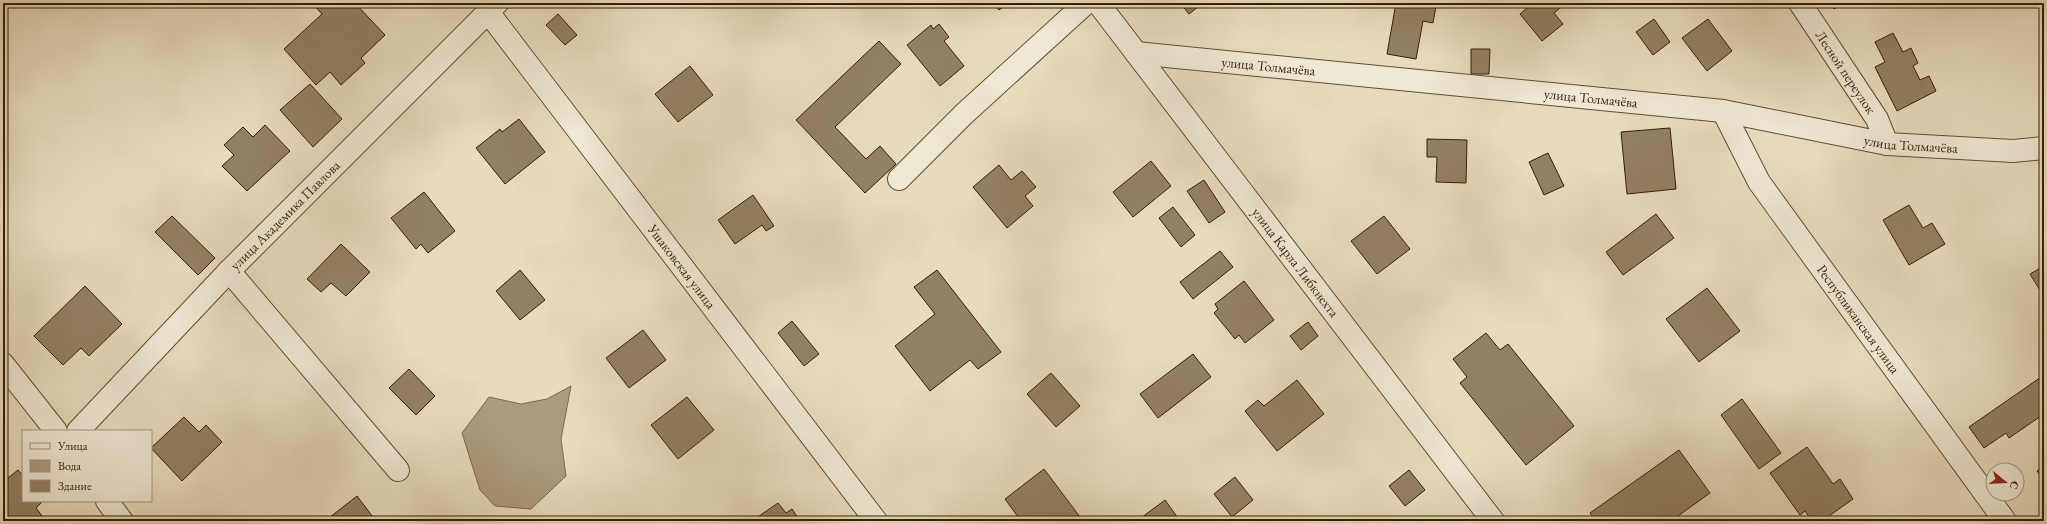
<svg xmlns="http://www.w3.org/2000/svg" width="2047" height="524" viewBox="0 0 2047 524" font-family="'EB Garamond',serif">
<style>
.water{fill:#ab9b7d;stroke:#7d694b}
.building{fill:#938063;stroke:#371e01}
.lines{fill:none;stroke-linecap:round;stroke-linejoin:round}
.minor-casing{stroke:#634d30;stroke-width:24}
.minor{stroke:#efe8d4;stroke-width:22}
.labels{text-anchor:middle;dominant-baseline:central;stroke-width:4;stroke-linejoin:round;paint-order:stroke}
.street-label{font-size:14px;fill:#371e01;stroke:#efe8d4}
</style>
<rect width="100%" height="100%" fill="#e7dbbd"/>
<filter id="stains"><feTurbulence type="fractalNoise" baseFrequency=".005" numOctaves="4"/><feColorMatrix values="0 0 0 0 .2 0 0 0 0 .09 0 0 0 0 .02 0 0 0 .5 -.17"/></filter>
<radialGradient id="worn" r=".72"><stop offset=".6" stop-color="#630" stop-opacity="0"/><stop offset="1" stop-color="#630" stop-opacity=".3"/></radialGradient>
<polygon class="water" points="571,386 561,439 566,476 531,509 495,506 480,490 462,433 489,397 521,404 547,399"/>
<g class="building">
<polygon points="312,3 355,3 385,35 361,58 365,63 341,85 330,72 316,85 284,49 322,14"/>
<polygon points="993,3 1008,3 999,10"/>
<polygon points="1180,3 1203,3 1189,14"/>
<polygon points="1396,3 1419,3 1436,6 1433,23 1423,21 1416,59 1387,54"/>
<polygon points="1533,3 1565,4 1554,13 1563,24 1542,41 1520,14"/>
<polygon points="1830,3 1843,3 1834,9"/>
<polygon points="558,14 577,35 565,45 546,25"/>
<polygon points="1654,19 1670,42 1653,55 1636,32"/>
<polygon points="1708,19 1732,51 1707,71 1682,38"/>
<polygon points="939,24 949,37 944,41 964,66 940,86 907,45 931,25 933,29"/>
<polygon points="1893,33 1903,52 1911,48 1918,63 1913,66 1920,80 1929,76 1936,91 1897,111 1875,67 1885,62 1875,42"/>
<polygon points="879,41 901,64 835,127 866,159 880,146 896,164 865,193 796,120"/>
<polygon points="1471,49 1490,49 1489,74 1471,74"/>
<polygon points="690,66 713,95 678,122 655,94"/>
<polygon points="310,84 342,119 313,147 280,110"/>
<polygon points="519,119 545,152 505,184 476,148 500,129 502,132"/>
<polygon points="265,125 290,151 247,191 222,166 234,155 224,145 243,127 253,137"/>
<polygon points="1670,128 1676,189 1627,194 1621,132"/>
<polygon points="1427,139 1467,140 1466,183 1436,182 1437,157 1427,157"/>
<polygon points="1548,153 1564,186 1544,195 1529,162"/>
<polygon points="1151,161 1171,186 1133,217 1113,192"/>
<polygon points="999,165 1011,180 1022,171 1036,187 1025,196 1033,206 1007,228 973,187"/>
<polygon points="1204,180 1225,212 1209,223 1187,191"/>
<polygon points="424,192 455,231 428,253 421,244 416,249 391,218"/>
<polygon points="753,195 774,226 766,231 762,225 735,244 718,220"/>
<polygon points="1909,205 1923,228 1932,223 1945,244 1909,265 1883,220"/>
<polygon points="1173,207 1195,235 1181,247 1159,218"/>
<polygon points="1656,214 1674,238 1623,275 1606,252"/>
<polygon points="172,216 215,258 198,275 155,232"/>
<polygon points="1384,216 1410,249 1377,274 1351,241"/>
<polygon points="341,244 370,272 346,296 331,283 321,292 307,279"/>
<polygon points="1220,251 1233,267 1193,299 1180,282"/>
<polygon points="2044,266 2044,297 2030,274"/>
<polygon points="520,270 545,300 520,320 496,291"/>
<polygon points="937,270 1001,352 978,369 970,360 930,391 895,346 935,314 914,287"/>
<polygon points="1244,281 1274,320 1245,343 1239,335 1235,339 1214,313 1218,309 1215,304"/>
<polygon points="85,286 122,324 89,356 81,348 63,365 34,336"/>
<polygon points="1707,288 1740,331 1699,362 1666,319"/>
<polygon points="792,321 819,354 804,366 778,333"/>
<polygon points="1308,322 1318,336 1301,350 1290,336"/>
<polygon points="643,330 666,360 629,388 606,358"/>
<polygon points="1486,333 1500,350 1508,344 1574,426 1526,465 1460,383 1467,377 1453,359"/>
<polygon points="1193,354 1211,377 1158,418 1140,394"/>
<polygon points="409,369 435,396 416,415 389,388"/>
<polygon points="1051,373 1080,406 1056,427 1027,394"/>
<polygon points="2044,375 2044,414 2009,438 2006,433 1984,448 1969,427"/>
<polygon points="1297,380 1324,414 1277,451 1245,411 1258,400 1264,406"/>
<polygon points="687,397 714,430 678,459 651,425"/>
<polygon points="1742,399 1781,453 1759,469 1721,415"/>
<polygon points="184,417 199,432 206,425 222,442 182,481 151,448"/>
<polygon points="1807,447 1833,484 1840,479 1853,499 1822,521 1812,521 1805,511 1800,515 1770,473"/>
<polygon points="1679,450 1710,493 1671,521 1596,521 1590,513"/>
<polygon points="2044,466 2044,480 2037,471"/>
<polygon points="1044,469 1083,521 1021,521 1005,499"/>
<polygon points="18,470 23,476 23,501 43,501 36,508 46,521 3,521 3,482"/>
<polygon points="1409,470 1425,490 1405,506 1389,486"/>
<polygon points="1235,477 1253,500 1232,517 1214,494"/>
<polygon points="357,496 373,517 369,521 325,521"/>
<polygon points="1165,500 1178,518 1174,521 1137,521"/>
<polygon points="778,503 786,513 792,509 800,521 752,521"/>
</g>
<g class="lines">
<defs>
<g id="minor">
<path id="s1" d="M1098,3L1493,521"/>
<path id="s2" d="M1800,3L1877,119L1887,144"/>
<path id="s3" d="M488,12L876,521"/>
<path id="s4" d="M1136,53L1723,111L1887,144L2013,151L2044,148"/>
<path id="s5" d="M1723,111L1759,182L2005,521"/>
<polyline points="899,179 964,114 1086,3"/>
<polyline points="229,271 398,470"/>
<polyline points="3,364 56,431"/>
<path id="s6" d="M78,431L229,271L497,3"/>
<polyline points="107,501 122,521"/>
</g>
</defs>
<use href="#minor" class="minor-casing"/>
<use href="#minor" class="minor"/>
</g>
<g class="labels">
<g class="street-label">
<text stroke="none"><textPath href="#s4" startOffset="133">улица Толмачёва</textPath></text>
<text stroke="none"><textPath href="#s2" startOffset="83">Лесной переулок</textPath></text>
<text stroke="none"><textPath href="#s4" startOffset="457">улица Толмачёва</textPath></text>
<text stroke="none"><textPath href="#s4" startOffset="781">улица Толмачёва</textPath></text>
<text stroke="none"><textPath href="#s6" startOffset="299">улица Академика Павлова</textPath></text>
<text stroke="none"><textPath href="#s1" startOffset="326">улица Карла Либкнехта</textPath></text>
<text stroke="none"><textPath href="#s3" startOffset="320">Ушаковская улица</textPath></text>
<text stroke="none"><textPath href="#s5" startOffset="249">Республиканская улица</textPath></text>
</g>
</g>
<rect width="2047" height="524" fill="none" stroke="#e7dbbd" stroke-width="16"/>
<rect x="4" y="4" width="2039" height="516" fill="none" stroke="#371e01" stroke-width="2"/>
<rect x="8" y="8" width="2031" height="508" fill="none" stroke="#371e01"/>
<rect x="22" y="430" width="130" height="72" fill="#efe8d4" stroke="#a59780"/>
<rect x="30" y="443" width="20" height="6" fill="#efe8d4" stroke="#a59780"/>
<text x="58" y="450" font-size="12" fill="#371e01">Улица</text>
<rect x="30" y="460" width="20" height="12" fill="#ab9b7d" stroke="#a59780"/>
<text x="58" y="470" font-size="12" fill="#371e01">Вода</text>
<rect x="30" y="480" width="20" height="12" fill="#938063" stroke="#a59780"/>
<text x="58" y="490" font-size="12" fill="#371e01">Здание</text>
<g transform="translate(2005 482) rotate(108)"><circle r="19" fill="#efe8d4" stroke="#a59780"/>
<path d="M0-3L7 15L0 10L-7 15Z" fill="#8f2418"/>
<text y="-6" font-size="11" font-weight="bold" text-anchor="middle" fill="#371e01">С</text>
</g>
<rect width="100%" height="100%" filter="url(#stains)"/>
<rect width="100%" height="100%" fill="url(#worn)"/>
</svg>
